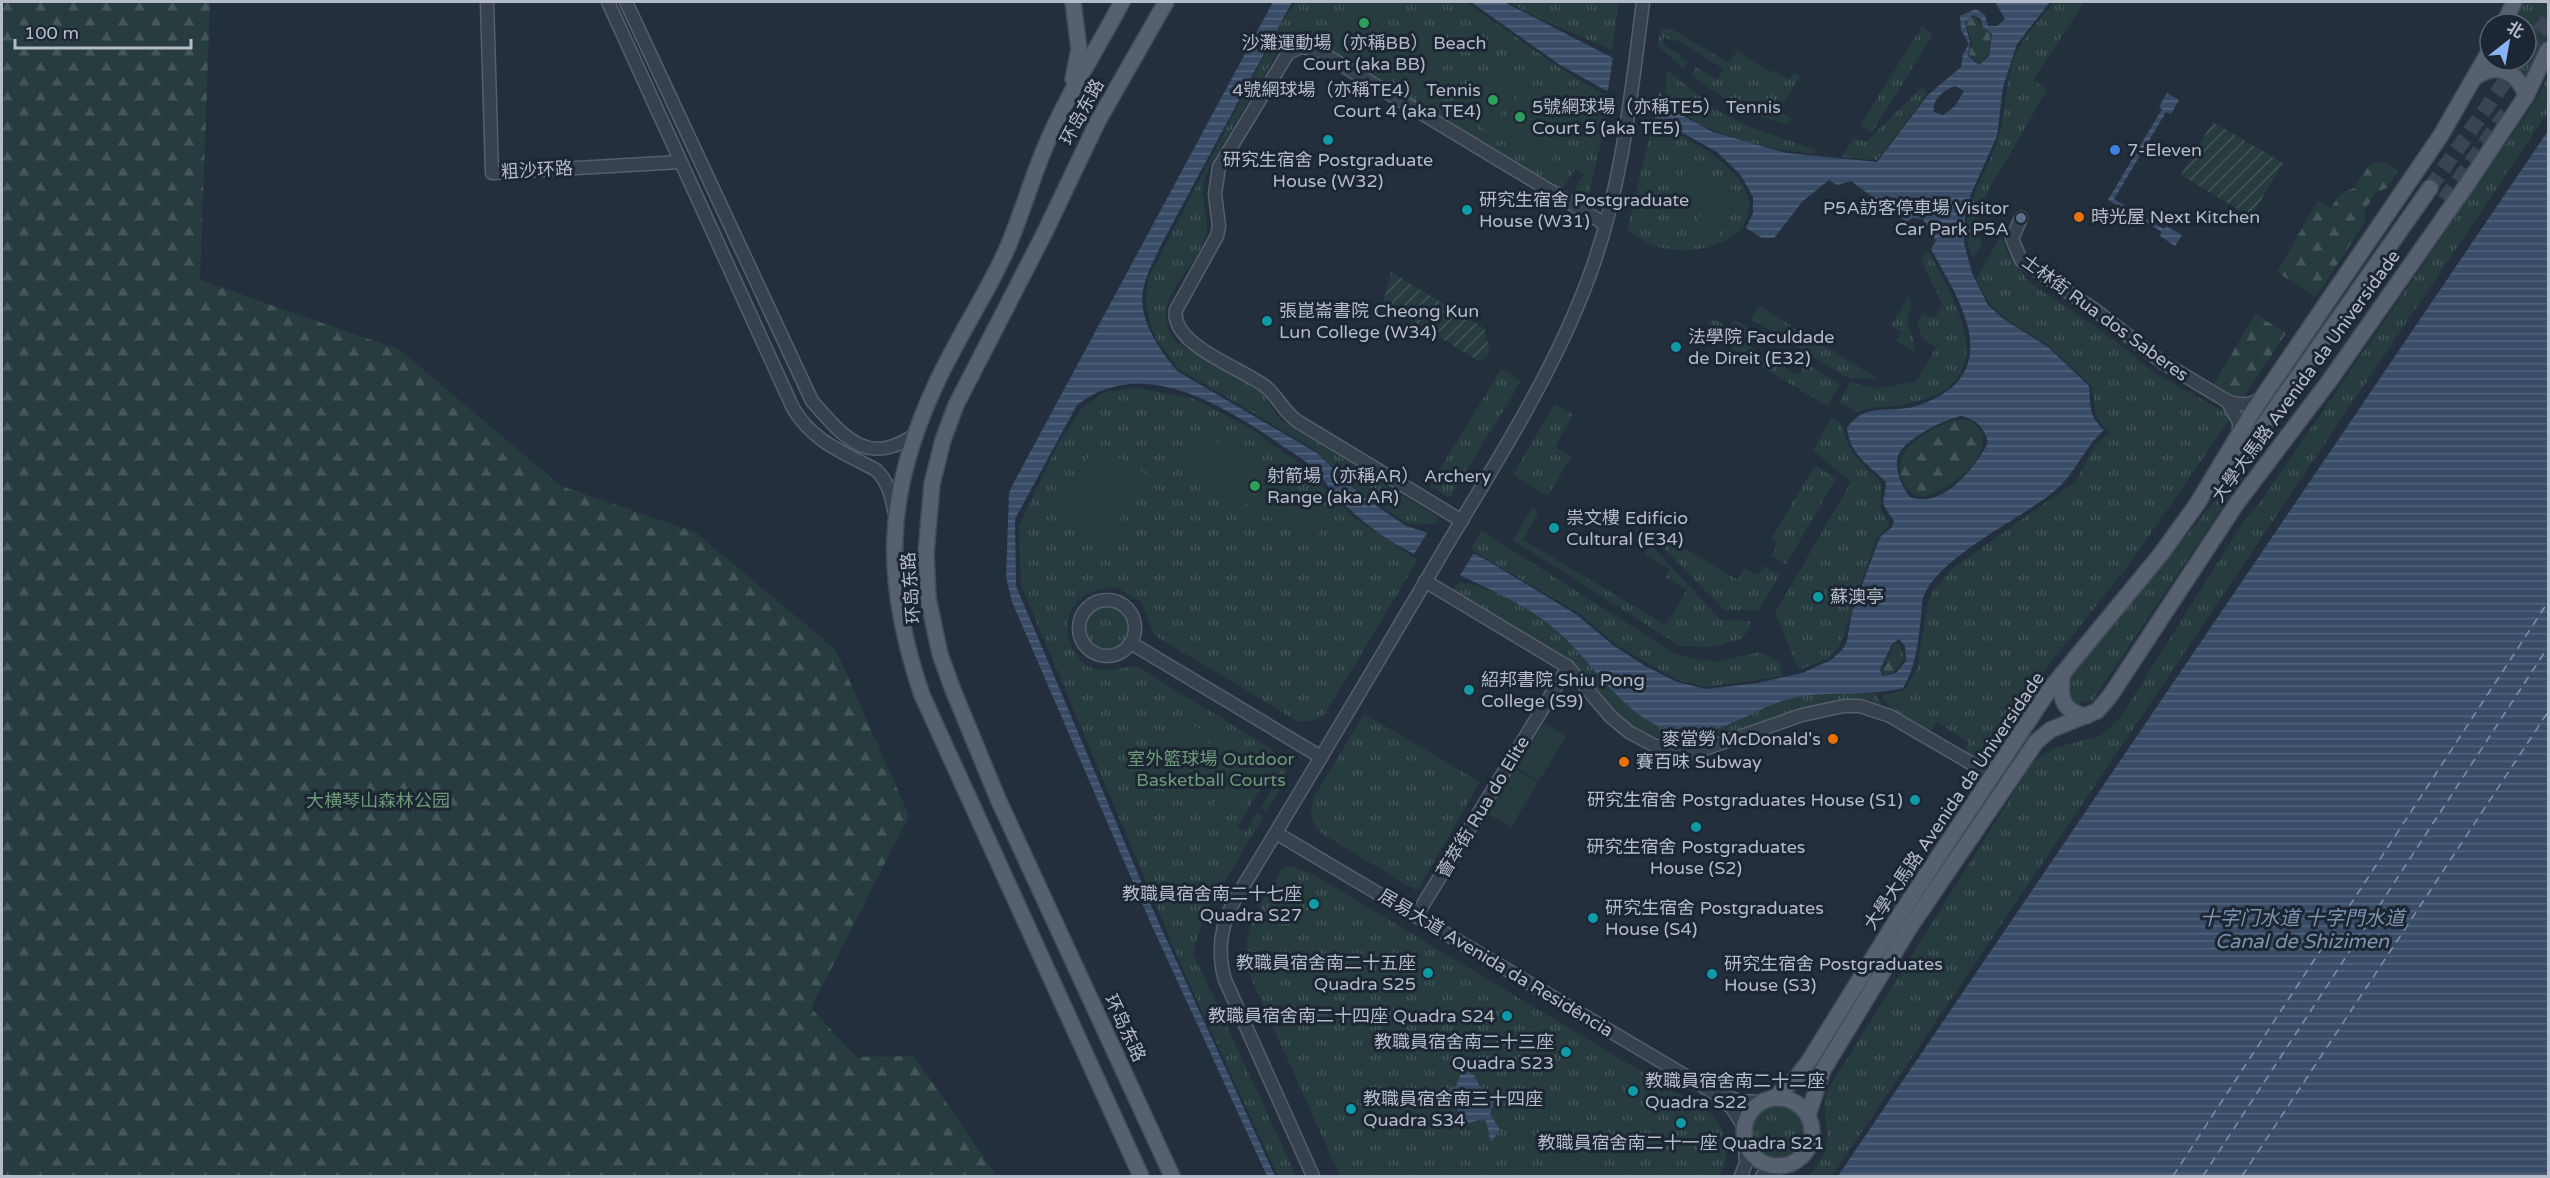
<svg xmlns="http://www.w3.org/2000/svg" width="2550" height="1178" viewBox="0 0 2550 1178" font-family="'Varela Round','Noto Sans SC',sans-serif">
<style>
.grass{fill:url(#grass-tufts)}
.forest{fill:url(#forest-firs)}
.garden{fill:url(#garden-furrows)}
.pitch{fill:#263c3f}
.water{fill:url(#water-rules);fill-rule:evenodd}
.pier{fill:#242f3e}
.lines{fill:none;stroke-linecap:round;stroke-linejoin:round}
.ferry{stroke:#7c92b1;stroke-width:1.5;stroke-dasharray:8 6;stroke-linecap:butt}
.major-tunnel{stroke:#3a4453;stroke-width:15;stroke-dasharray:15 8;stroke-linecap:butt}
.minor-casing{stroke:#565f6c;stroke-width:15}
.major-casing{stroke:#414a57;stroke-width:18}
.minor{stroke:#38414e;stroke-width:12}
.major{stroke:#56606e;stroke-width:15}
.leisure-dot{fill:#2e9e5b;stroke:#1d2633;stroke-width:2}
.culture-dot{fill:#0f9aa8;stroke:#1d2633;stroke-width:2}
.shop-dot{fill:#3f7fe0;stroke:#1d2633;stroke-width:2}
.food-dot{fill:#e8710a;stroke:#1d2633;stroke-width:2}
.service-dot{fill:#5c6f8a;stroke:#1d2633;stroke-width:2}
.labels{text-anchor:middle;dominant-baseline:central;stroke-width:6;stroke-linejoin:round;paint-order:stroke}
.poi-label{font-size:18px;fill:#b4bcc9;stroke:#1d2633;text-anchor:start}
.street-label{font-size:18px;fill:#b4bcc9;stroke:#1d2633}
.park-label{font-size:18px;fill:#6b9a76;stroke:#1d2633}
.water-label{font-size:20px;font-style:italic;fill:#7c92b1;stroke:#1d2633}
</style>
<defs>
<pattern id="grass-tufts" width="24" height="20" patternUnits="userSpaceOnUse" patternTransform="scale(1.5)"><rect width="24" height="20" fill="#263c3f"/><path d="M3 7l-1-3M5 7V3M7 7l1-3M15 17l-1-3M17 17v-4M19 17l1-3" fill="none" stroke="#435659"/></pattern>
<pattern id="forest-firs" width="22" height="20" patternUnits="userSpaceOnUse" patternTransform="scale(1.5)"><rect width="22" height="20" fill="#263c3f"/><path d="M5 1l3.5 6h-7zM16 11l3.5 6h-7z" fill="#435659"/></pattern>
<pattern id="garden-furrows" width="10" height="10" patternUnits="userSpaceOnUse" patternTransform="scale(1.5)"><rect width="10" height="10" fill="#263c3f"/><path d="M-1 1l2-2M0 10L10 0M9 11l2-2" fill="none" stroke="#435659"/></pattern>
<pattern id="water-rules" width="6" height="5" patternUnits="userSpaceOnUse" patternTransform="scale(1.5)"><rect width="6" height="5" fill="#394c67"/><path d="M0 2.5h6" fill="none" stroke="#53647b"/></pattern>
</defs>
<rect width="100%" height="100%" fill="#242f3e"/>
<g class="grass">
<path d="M1296,2H1466L1557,66L1611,99L1586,206L1570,197L1584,175L1575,169L1561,191L1305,38L1292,35L1281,46L1208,169C1206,176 1203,184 1203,192C1203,206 1209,220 1206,234C1196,273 1143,302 1177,343L1260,391L1279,418L1290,426L1439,518L1435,524L1407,523L1363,495L1314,449L1179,369L1158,342L1151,328L1146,303L1148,279L1281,23Z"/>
<polygon points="1508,2 1619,2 1612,50 1540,19"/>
<path d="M2054,2H2084L2033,80L2047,90L1976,212L1973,222L1982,243L1973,258C1952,211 1987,179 1999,136C2007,107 2005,73 2020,46C2029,30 2043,16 2054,2Z"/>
<polygon points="2521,2 2548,2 2548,35 2526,78 2512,63 2491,63 2492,60 2526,60 2526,24 2510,24"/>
<polygon points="1922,26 1933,34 1872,133 1860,126"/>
<polygon points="1664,28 1676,31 1729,63 1737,51 1772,73 1774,71 1789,80 1793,73 1800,76 1779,111 1791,119 1787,125 1741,110 1691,75 1696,67 1717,80 1724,69 1676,39 1674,42 1664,37 1662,43 1688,62 1684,69 1658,46 1660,31"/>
<path d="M1667,70L1721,113L1753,128L1816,150L1814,154C1770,150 1693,133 1665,97Z"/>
<path d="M2548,76V112L1832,1176H1808C1843,1139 1818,1128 1827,1091L2033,762L2052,749L2102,735L2120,718L2244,521L2261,501L2538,97Z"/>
<polygon points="1922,87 1927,94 1877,160 1842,157 1854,138 1866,142"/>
<path d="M1653,123C1682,133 1746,168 1749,202C1752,248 1687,256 1655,246C1645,243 1636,236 1627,230Z"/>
<path d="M2001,236L2008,254L2029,282L2107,335L2156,374L2226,413L2230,419L2128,566L2047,667L1989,758L1978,760L1963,752L1969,742L1937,722L1930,732L1890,709L1883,695L1905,690L1917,668L1927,607L1932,593L1949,571L2076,481L2096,444L2110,433C2090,415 2097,408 2091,385L2049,346L2003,317L1989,303L1976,279Z"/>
<path d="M1928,251C1961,311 2005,386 1903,405C1887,408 1872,405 1857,412L1840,402L1851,381C1872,392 1894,387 1916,381L1936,348L1923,339L1917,325L1923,312L1934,319L1943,305L1920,258Z"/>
<polygon points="1909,295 1911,306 1907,321 1915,346 1913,352 1896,341 1901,332 1891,325"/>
<polygon points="1759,306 1878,379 1848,378 1751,319"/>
<polygon points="1712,318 1729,328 1735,320 1750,329 1743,342 1798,375 1803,367 1784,356 1786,351 1840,384 1827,406 1704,332"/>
<polygon points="1501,369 1521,381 1450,498 1430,486"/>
<path d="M1137,388L1192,398L1250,428L1309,471L1354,518L1418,560L1324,715L1313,721H1297L1154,635L1142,603L1116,587C1104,589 1087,590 1078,600C1061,618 1066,651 1086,665C1105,678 1127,663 1139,668C1152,674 1165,684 1178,692C1205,708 1233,725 1260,742C1298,766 1287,778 1267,811L1261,807L1274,785L1266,780L1237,827L1246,832L1257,813L1263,817L1205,914L1193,953L1296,1176H1278L1186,976L1021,585L1019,526L1058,444L1082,408L1105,392Z"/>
<polygon points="1555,404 1573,415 1555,447 1571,457 1548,496 1513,475"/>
<path d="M1832,417L1842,424C1846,451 1862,465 1881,482V511L1890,524L1876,540L1840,645L1830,658L1799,670L1775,613L1851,482L1813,450Z"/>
<polygon points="1815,465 1836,479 1786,564 1771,556 1778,544 1771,539"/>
<path d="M2241,469L2244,475L2093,700L2078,704C2067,698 2067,692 2068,680Z"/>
<polygon points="1533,507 1538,514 1523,540 1666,625 1687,590 1665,577 1669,569 1645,554 1650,544 1721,620 1750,621 1750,626 1743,638 1713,647 1680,646 1513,540"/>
<polygon points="1482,531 1677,655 1715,662 1761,652 1779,662 1783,676 1706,687 1678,680 1615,644 1580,614 1470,549"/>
<polygon points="1658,532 1738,580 1745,568 1758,575 1764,566 1780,575 1759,610 1724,610 1654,538"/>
<path d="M1459,582C1496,586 1548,618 1573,644C1607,680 1628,720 1679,733C1710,740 1756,709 1786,699C1814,691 1848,694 1877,694L1881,705C1860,700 1842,702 1821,705L1692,743H1666L1643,734L1624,721L1568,659L1451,592Z"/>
<circle cx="1108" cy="628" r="22"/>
<path d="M1364,714L1480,782L1417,891L1324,835C1311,824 1309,815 1313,799Z"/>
<path d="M1289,866L1309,872L1710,1113C1727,1130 1732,1155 1719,1176H1340L1246,967C1244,925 1261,903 1283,868Z"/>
<circle cx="1777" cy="1131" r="26"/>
</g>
<g class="forest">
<polygon points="2,2 210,2 200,280 400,350 561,486 695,532 836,650 909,816 811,1008 856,1057 914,1056 997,1176 2,1176"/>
<polygon points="1975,17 1991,34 1988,55 1979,64 1969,55 1972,42 1966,24 1970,18"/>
<polygon points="2383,162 2398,171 2387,188 2376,192 2364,212 2365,222 2316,297 2277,272 2318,201 2331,208 2340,194 2354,188 2371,163"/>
<polygon points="2255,314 2286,333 2239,404 2212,388"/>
<path d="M1962,419C1970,420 1975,423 1980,430C1996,454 1947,492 1926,496C1905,500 1894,470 1903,454C1913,437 1944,422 1962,419Z"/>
<polygon points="1895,643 1900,644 1904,659 1894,672 1884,675 1882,670"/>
</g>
<g class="garden">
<polygon points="2213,122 2283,163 2251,217 2181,175"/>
<polygon points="1391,272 1484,328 1490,352 1480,362 1383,303"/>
</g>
<g class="pitch">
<polygon points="1355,2 1394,2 1398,4 1363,62 1330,42"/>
<polygon points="1401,24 1423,37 1398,78 1376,65"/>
<polygon points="1429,41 1451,54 1426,95 1404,82"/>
<polygon points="1497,69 1520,82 1490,132 1467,119"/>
<polygon points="1524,86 1547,99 1517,149 1494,136"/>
<polygon points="1554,103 1577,116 1547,166 1524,153"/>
<polygon points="1690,164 1713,177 1686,223 1664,209"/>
<polygon points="1720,182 1742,195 1715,240 1693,227"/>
<polygon points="1196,430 1332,511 1313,543 1177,462"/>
<polygon points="1096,444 1146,474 1104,545 1054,515"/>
<polygon points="1184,720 1210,735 1182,783 1156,768"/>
<polygon points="1544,723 1566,736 1539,781 1517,767"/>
<polygon points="1213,737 1239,752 1210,800 1185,785"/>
<polygon points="1242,755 1267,770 1239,818 1213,803"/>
<polygon points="1515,769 1538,783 1511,827 1488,814"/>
<polygon points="1566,1152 1597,1171 1593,1176 1550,1176"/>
</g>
<g class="water">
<path d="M1273,2H1292L1162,243C1156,256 1149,269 1145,282C1134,315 1158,347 1177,371L1317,453L1361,495L1406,526L1442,537L1488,561L1577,615L1614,646L1647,667L1677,682L1706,689L1758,683L1802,673L1831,660L1842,650L1847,641L1852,612L1878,542L1881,536L1892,527L1894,521C1878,497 1884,509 1886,482C1869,465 1850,455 1847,428C1864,404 1882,412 1908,408C1923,405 1938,398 1950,389C1996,351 1953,290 1931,249L1936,241L1923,219L1913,218L1906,222L1851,181L1837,185L1829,180L1803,201L1774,238H1762L1746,228L1753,213V197L1740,174L1717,152L1560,65L1471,2H1504L1619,61L1653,83L1671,109L1713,132L1786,153L1877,162L1928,95L1961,67L1963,54L1969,44L1961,30L1960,16L1976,9L1985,15L1988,26H1997L2005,19L1995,2H2050L2017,44L2003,87L1997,136L1971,194L1965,218L1964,243L1972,273L1988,305L2002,318L2048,347L2089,386C2091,405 2088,416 2104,430C2083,448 2075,476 2052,493C2017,521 1942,555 1924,595C1921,601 1922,611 1921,618C1918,642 1916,667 1903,688C1863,698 1827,689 1789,699C1756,707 1714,740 1680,733C1620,721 1593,656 1546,622C1504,590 1444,572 1397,545C1375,532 1352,513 1334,494C1327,485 1321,475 1313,468C1302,457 1286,449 1274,440C1218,402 1139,356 1077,405L1015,519L1016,586L1157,919L1275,1176H1267L1152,926L1012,602L1006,577L1009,493L1013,484ZM1973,15L1981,19L1983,27L1992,34L1989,56L1979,65L1968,56L1970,42L1965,23ZM1955,86L1964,91L1955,106L1943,115L1934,112C1932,99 1944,90 1955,86ZM1962,416C1976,419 1985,428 1988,443C1974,469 1943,509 1910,497C1902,488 1894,468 1898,456C1903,440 1946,418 1962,416ZM1899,639L1905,646L1906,661L1896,673L1883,676L1880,670L1892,644Z"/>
<polygon points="2167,93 2179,100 2171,114 2166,112 2114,199 2164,229 2166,226 2182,235 2175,246 2160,236 2162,232 2108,200 2162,109 2159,107"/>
<polygon points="2548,131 2548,1176 1838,1176"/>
<polygon points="1465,1072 1474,1075 1479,1085 1494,1098 1490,1114 1500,1130 1491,1142 1485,1118 1469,1123 1460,1118 1457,1108 1442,1101 1442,1094 1456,1086 1461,1073"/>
</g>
<g class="pier">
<polygon points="1613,57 1655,81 1660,88 1654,122 1607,96"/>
<polygon points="1429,530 1475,551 1458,579 1413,556"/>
</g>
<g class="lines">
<g class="ferry">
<polyline points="2173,1176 2548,602"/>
<polyline points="2203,1176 2548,647"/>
<polyline points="2242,1176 2548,712"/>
</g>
<g class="major-tunnel">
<polyline points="2526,51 2548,19"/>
<polyline points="2430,188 2520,60"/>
<polyline points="2444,200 2510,108"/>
</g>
<defs>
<g id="minor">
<polyline points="487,2 492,173 680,162"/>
<path d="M608,2L793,408C813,442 843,452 876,470C889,482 891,497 895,514"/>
<path d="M626,2L812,401C845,439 869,468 917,433"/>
<path d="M2021,218L2012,239L2021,260L2095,310L2162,362L2227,401C2241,406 2251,406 2262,397"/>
<polyline points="2227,401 2239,422 2239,435"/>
<path d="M1462,521L1297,421C1284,412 1278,397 1266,387C1242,368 1170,345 1176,310L1217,236L1219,226L1215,194L1219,167L1288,53L1301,47L1317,50L1605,224"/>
<polyline points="1425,581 1568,667 1611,717 1629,732 1655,746 1693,753 1802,715 1844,706 1860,706 1890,716 1981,769 1990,772 1997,770"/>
<circle cx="1107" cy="628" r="28"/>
<polyline points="1131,643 1321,757"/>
<polyline points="1276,833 1716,1094 1732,1108 1744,1127"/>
<polyline points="1416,916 1568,667"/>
<polyline points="1720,1095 1741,1101 1761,1102"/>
<path d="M1313,1176L1225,980C1217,952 1220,928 1233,903C1299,795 1363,687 1427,579C1484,480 1549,385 1589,277C1622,188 1631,95 1643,2"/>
<polyline points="1741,1176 1746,1163 1745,1143"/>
<polyline points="1762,1176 1781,1166"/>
</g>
<g id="major">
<polyline points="1073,2 1079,49 1073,79"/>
<path d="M1122,2C1097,49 1067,95 1046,145C1031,180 1021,217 1006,251C985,297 957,338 936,384C884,495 883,581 922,695L1141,1176"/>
<polyline points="1166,2 1098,121 1044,234 956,405 943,440 932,484 926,553 928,598 940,654 953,690 998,799 1172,1176"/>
<polyline points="2504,24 2514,2"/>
<path d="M2476,77C2497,61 2518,72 2526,96"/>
<polyline points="2216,485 2248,447 2430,188"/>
<path d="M2063,673C2059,694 2060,711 2086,716"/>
<polyline points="1775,1097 1796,1078 1809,1061 1899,916 2049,690 2161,554 2197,504 2253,411 2441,135 2490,50"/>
<circle cx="1778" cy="1132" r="34"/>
<polyline points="1808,1115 1823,1070 1910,927 2036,742 2050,730 2097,711 2110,696 2237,503 2330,380 2468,183 2526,96 2548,50"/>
</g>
</defs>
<use href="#minor" class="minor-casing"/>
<use href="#major" class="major-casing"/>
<use href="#minor" class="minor"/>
<use href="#major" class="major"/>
</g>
<g class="leisure-dot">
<circle cx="1364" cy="23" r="6"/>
<circle cx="1493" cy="100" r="6"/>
<circle cx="1520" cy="117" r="6"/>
<circle cx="1255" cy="486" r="6"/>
</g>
<g class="culture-dot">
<circle cx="1328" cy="140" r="6"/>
<circle cx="1467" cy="210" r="6"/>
<circle cx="1267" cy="321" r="6"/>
<circle cx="1676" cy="347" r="6"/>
<circle cx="1554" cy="528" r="6"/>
<circle cx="1818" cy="597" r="6"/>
<circle cx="1469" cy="690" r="6"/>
<circle cx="1915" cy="800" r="6"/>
<circle cx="1696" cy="827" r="6"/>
<circle cx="1314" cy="904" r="6"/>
<circle cx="1593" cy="918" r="6"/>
<circle cx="1428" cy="973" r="6"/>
<circle cx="1712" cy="974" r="6"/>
<circle cx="1507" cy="1016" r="6"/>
<circle cx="1566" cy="1052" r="6"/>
<circle cx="1633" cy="1091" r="6"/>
<circle cx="1351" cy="1109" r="6"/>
<circle cx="1681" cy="1123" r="6"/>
</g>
<circle class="shop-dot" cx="2115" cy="150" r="6"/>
<g class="food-dot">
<circle cx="2079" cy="217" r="6"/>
<circle cx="1833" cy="739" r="6"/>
<circle cx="1624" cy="762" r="6"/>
</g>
<circle class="service-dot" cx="2021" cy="218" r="6"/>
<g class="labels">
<g class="poi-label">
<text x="1364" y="43" text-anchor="middle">沙灘運動場（亦稱BB） Beach<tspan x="1364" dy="21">Court (aka BB)</tspan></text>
<text x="1481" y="90" text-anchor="end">4號網球場（亦稱TE4） Tennis<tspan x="1481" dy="21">Court 4 (aka TE4)</tspan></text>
<text x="1532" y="107">5號網球場（亦稱TE5） Tennis<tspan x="1532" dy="21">Court 5 (aka TE5)</tspan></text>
<text x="2127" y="150">7-Eleven</text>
<text x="1328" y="160" text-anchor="middle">研究生宿舍 Postgraduate<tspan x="1328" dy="21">House (W32)</tspan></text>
<text x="1479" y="200">研究生宿舍 Postgraduate<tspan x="1479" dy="21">House (W31)</tspan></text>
<text x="2009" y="208" text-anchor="end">P5A訪客停車場 Visitor<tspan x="2009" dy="21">Car Park P5A</tspan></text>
<text x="2091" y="217">時光屋 Next Kitchen</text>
<text x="1279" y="311">張崑崙書院 Cheong Kun<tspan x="1279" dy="21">Lun College (W34)</tspan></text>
<text x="1688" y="337">法學院 Faculdade<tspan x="1688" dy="21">de Direit (E32)</tspan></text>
<text x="1267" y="476">射箭場（亦稱AR） Archery<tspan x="1267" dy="21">Range (aka AR)</tspan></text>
<text x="1566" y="518">祟文樓 Edifício<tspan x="1566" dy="21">Cultural (E34)</tspan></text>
<text x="1830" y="597">蘇澳亭</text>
<text x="1481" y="680">紹邦書院 Shiu Pong<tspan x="1481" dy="21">College (S9)</tspan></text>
<text x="1821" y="739" text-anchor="end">麥當勞 McDonald's</text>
<text x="1636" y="762">賽百味 Subway</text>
<text x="1903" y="800" text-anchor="end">研究生宿舍 Postgraduates House (S1)</text>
<text x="1696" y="847" text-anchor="middle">研究生宿舍 Postgraduates<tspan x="1696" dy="21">House (S2)</tspan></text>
<text x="1302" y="894" text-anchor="end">教職員宿舍南二十七座<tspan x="1302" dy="21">Quadra S27</tspan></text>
<text x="1605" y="908">研究生宿舍 Postgraduates<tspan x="1605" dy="21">House (S4)</tspan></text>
<text x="1416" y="963" text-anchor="end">教職員宿舍南二十五座<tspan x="1416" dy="21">Quadra S25</tspan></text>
<text x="1724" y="964">研究生宿舍 Postgraduates<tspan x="1724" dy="21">House (S3)</tspan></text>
<text x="1495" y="1016" text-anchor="end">教職員宿舍南二十四座 Quadra S24</text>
<text x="1554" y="1042" text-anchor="end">教職員宿舍南二十三座<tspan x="1554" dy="21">Quadra S23</tspan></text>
<text x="1645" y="1081">教職員宿舍南二十二座<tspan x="1645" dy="21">Quadra S22</tspan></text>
<text x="1363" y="1099">教職員宿舍南三十四座<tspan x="1363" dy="21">Quadra S34</tspan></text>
<text x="1681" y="1143" text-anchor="middle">教職員宿舍南二十一座 Quadra S21</text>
</g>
<g class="street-label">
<text transform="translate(1082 112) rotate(-62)">环岛东路</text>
<text transform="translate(537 170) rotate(-3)">粗沙环路</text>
<text transform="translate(2105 318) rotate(36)">士林街 Rua dos Saberes</text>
<text transform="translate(2306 376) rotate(-54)">大學大馬路 Avenida da Universidade</text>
<text transform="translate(911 588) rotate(-95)">环岛东路</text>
<text transform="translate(1954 801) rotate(-56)">大學大馬路 Avenida da Universidade</text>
<text transform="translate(1483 807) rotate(-59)">薈萃街 Rua do Elite</text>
<text transform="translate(1496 963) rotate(31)">居易大道 Avenida da Residência</text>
<text transform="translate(1125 1028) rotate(65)">环岛东路</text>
</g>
<g class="park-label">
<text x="1211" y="759">室外籃球場 Outdoor<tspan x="1211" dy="21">Basketball Courts</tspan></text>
<text x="378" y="801">大横琴山森林公园</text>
</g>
<g class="water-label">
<text x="2302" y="919">十字门水道 十字門水道<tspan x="2302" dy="23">Canal de Shizimen</tspan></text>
</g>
</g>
<rect width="2550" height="1178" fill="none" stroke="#b4bcc9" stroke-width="6"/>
<g transform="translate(2508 42) rotate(31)"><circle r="28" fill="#1d2633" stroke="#59626f" stroke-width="1.5"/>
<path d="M0-4.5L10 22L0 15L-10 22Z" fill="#8ab4f8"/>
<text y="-9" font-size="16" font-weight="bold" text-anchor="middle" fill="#b4bcc9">北</text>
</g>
<path d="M15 39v9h176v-9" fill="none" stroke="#b4bcc9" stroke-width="3"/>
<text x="24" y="39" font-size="18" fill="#b4bcc9" stroke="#1d2633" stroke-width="4.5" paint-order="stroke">100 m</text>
</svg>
